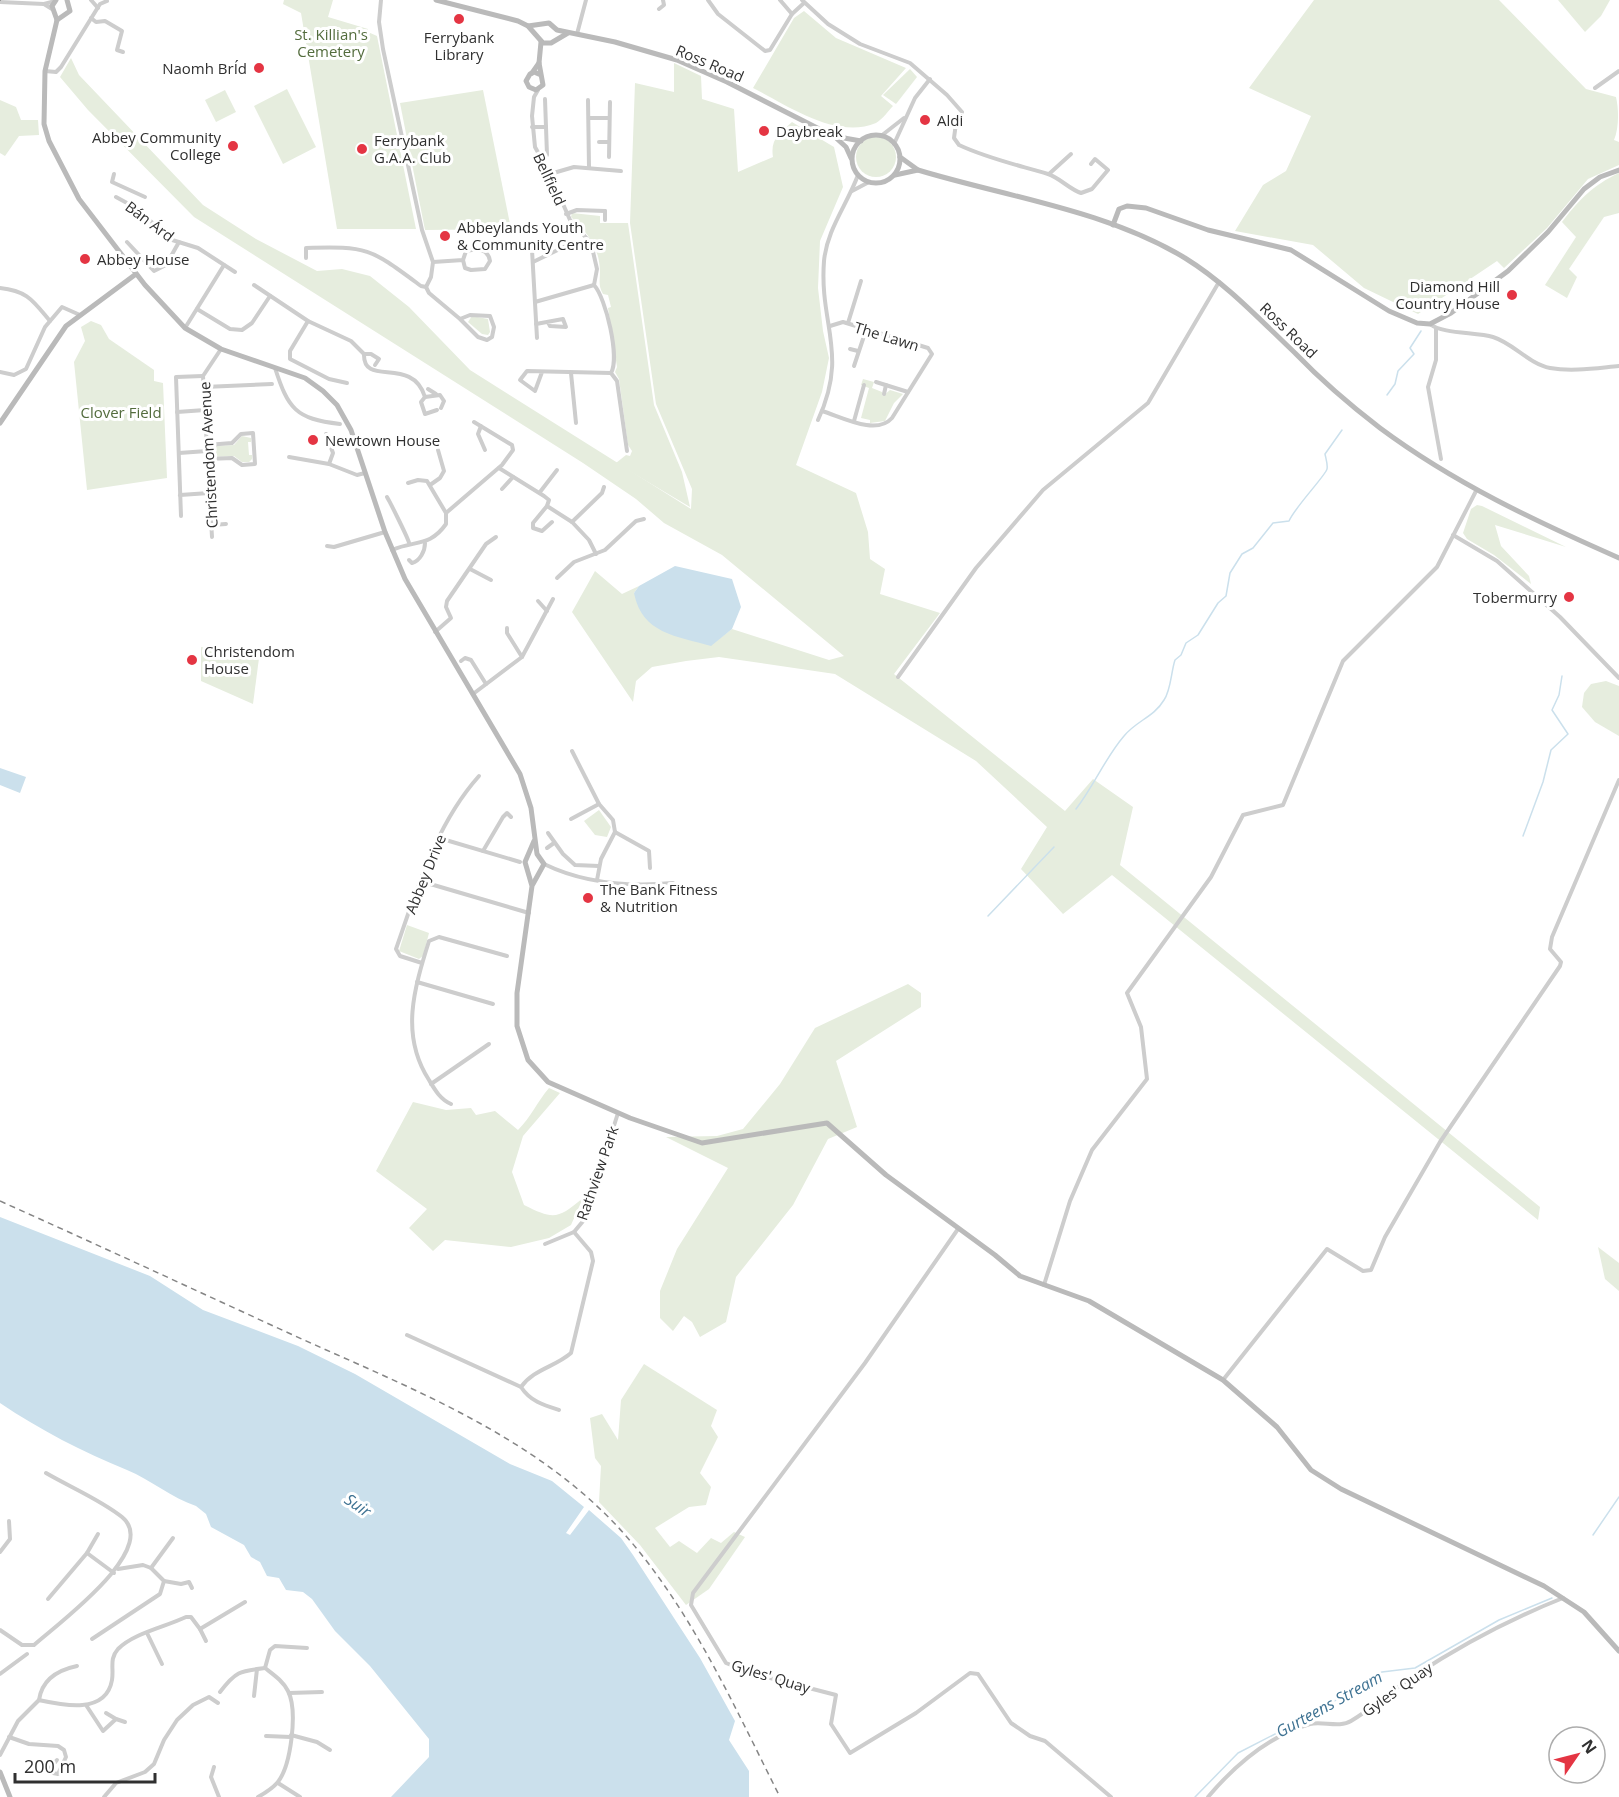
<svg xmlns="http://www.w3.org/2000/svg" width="1619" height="1797" viewBox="0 0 1619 1797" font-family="'Open Sans',sans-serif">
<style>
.green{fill:#e6edde}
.water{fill:#cbe0ec}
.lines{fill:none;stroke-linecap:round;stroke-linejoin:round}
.stream{stroke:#cbe0ec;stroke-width:1.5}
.street{stroke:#cdcdcd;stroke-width:4}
.secondary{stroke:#bababa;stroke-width:5}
.rail{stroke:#858585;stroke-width:1.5;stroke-dasharray:6 4.5;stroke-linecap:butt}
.poi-dot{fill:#e43543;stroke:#fff;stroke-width:2}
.labels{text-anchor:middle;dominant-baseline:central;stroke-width:6;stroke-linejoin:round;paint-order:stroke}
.park-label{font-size:15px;fill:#536c3d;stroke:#fff}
.poi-label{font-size:15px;fill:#303030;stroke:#fff;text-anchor:start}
.street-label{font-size:15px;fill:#303030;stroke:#fff}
.water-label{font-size:16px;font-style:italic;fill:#3e7292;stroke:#fff}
</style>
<rect width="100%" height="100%" fill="#fff"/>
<g class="green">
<polygon points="284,0 333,0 328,17 368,29 368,32 377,36 416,229 337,229 301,13 283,4"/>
<path d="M1314,0H1499L1586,89L1616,97C1619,110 1619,128 1614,140L1619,142V165L1588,179L1547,228L1504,268L1497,261L1418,314L1364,288L1313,245L1235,231L1263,185L1286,171L1311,116L1249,88Z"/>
<polygon points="1558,0 1610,0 1601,16 1585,32"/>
<path d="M804,11L836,38L906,68L881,96L893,106C888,111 883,119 876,123C836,140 787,105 753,88L794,18Z"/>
<path d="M71,58L79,75L203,205L256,239L317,271L342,269L370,276L409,307L470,370L691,509L692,489L656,404L630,223L635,83L674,92V63L701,76L702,99L734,109L738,172L773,157C770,139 780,133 792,122L834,147L843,187L820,241L818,288L823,331L829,358L822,392L796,465L856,493L868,532L870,559L885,569L880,594L940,613L894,674L1065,811L1093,779L1133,807L1120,865L1540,1207L1538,1220L1112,875L1063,914L1021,869L1047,827L976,761L835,674L719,657L686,661L652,667L636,681L633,702L572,612L595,571L622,594L639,586L634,593L711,645L732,629L829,660L844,656L722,555L664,523L636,499L583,463L194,217L88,110L60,77Z"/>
<polygon points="910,69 917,77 896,104 883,95"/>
<polygon points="287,89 316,147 283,164 254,106"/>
<polygon points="225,90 236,112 216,122 205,100"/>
<polygon points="483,90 511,229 425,230 400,103"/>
<polygon points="0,100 16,107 21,120 38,120 39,135 19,136 5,156 0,153"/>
<circle cx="876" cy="157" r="20"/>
<path d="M1619,173V213L1604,217L1569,269L1577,277L1567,298L1545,285L1576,237L1562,222C1579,200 1593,185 1619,173Z"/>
<path d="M572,213L600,216V223H628L654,405L682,472L690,507L616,463L626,455L630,456L632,451L628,445L619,379L615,372L617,367L608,308L611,307L608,295L603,294C598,285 600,281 600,271C599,246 588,234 571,217Z"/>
<polygon points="472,316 488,319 490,332 488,335 482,334 468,322"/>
<polygon points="91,321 101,325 109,339 154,370 154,381 163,383 167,478 87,490 74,362 85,341 81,327"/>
<polygon points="863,379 874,382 872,388 882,392 883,396 890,390 903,394 894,403 885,421 870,423 870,420 861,418 869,388 861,385"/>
<polygon points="242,436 251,438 251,442 248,442 249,455 252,455 252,459 249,462 242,462 234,456 214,457 214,446 234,445"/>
<polygon points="1477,505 1482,506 1566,547 1495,525 1501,546 1529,576 1531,584 1494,555 1467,539 1463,533 1471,509"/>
<polygon points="201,647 259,658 253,704 201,681"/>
<polygon points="1606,681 1619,686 1619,736 1595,722 1582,707 1584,693 1591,684"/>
<polygon points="599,810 611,827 607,837 595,835 584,821"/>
<polygon points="407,925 429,933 423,956 419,959 399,951"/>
<polygon points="908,984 921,993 921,1007 836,1061 857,1127 828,1139 793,1205 736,1277 726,1322 700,1337 692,1322 684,1316 673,1331 660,1318 660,1291 677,1249 728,1168 666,1137 717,1136 743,1129 780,1084 815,1028"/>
<path d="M549,1088L560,1093L523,1136L512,1172L524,1205C554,1220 558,1219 583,1198L571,1225L549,1238L511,1247L445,1240L433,1251L409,1228L427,1209L376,1171L413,1102L446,1110L471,1108L476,1115L495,1111L518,1130C531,1117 537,1102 549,1088Z"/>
<polygon points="1598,1247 1619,1263 1619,1291 1605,1279"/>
<polygon points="644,1364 717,1410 711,1426 718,1437 700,1473 711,1487 706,1505 689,1507 655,1528 670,1547 679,1541 697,1553 711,1538 721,1543 734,1532 745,1537 709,1589 686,1605 640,1545 599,1502 601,1466 595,1458 590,1418 602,1414 618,1440 621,1400"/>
</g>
<g class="water">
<path d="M675,566L732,579L741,607L732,629L711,646C677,636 642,634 634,593L639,586Z"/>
<polygon points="0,768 26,777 20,793 0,785"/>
<path d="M0,1217L150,1276L203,1310L298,1346L355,1374L510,1464L552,1481L584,1507L566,1533L570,1535L589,1510L621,1538L633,1555L700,1658L735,1721L729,1740L749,1771V1797H391L429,1757V1739L370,1666L335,1631L312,1599L303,1592L286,1590L279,1578L267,1576L260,1562L251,1557L244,1545L211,1527L206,1514L196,1506C172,1498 151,1480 127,1470C83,1452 40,1430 0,1403Z"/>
</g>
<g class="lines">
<g class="stream">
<polyline points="1387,395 1395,384 1398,371 1414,354 1410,348 1421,331"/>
<path d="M1076,809C1094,786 1105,758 1124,736C1136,721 1154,717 1164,700C1171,690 1171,672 1175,660L1181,655L1186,643L1198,635L1218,603L1226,596L1230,573L1242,554L1253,548L1273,523L1289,521C1295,507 1326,475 1327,469C1328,465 1326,459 1325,454L1342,430"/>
<polyline points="1523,836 1543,782 1551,750 1568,734 1552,710 1559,695 1562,676"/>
<polyline points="988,916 1054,847"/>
<polyline points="1593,1535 1619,1497"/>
<polyline points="1195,1797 1238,1753 1308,1717 1382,1672 1415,1668 1499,1620 1552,1598"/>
</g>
<g class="street">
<polyline points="91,0 98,8"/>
<polyline points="381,0 379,22 383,49 422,230 433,262 431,277 426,287"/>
<polyline points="708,0 718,14 765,51 770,50 792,14 804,3"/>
<polyline points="780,0 792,14"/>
<path d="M802,0L828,24L860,44L910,63L947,95L962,112L956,123L954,138L959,145C989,159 1018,165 1048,174C1060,178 1069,189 1081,193L1092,189L1108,170L1095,159L1091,164"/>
<polyline points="0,2 44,4"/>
<polyline points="52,9 44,4 55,1"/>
<polyline points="659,9 664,5 663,0"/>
<polyline points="91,18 96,22 105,21 122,31 117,50 123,52"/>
<polyline points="577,34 586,0"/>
<polyline points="45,71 56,72 61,67 100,4 107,1"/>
<polyline points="1595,88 1619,71"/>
<polyline points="538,90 534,97 532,116 535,147 550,174 570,220 591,243 597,269 594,285"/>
<polyline points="545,99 546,127"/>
<polyline points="588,100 589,168"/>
<polyline points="589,118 609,118"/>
<polyline points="532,127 546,127 547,155"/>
<polyline points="881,136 904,118"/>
<polyline points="599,142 609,142"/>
<polyline points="894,144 915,98 930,79"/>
<polyline points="609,157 610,102"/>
<polyline points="114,174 112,182 145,197"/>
<polyline points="550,174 574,167 621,171"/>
<polyline points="1049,174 1071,154"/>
<polyline points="852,191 869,182"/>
<polyline points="116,197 138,209 169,239 198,248 235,272"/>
<polyline points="566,214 577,210 605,211"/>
<polyline points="605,220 605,211"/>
<polyline points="127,242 154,271 166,265 179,242"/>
<polyline points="532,250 537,338"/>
<path d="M306,258V248C369,246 371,249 421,286L426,287L429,293L460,319L470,315L490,316L494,327L492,337L487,340L478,337L460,319"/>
<path d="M433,262L463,260L466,251C477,249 488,248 490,261L485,269L471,270L465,268L463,260"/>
<polyline points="533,262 572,243"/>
<path d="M254,285L308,321L351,341L364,354C363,388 412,355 425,397L440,395L444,401L441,408"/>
<path d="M594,285C606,298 620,358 611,373L617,381L627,451"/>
<path d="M0,288C28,291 33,301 50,321"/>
<polyline points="535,302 594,285"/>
<polyline points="197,309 230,329 242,330 252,323 270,296"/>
<polyline points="308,321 290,351 290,359 329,379 347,383"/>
<polyline points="848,323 861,281"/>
<polyline points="536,324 563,319 566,327 550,326 548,322"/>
<path d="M1430,324C1442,334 1476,332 1493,337C1513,343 1529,364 1550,368C1572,372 1597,368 1619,366"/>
<polyline points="185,328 224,265"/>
<polyline points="1436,329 1436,360 1428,387 1441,459"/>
<polyline points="850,349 858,351"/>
<polyline points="364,354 371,354 379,359 375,365"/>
<polyline points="854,366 866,330"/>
<path d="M275,368C288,408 295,419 340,424"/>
<polyline points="0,372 14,375 26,369 45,327 62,307 80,315"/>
<polyline points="542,372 535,391 520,380 527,371 611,373"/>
<polyline points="571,373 576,423"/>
<polyline points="876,382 908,392"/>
<polyline points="204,387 272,384"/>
<polyline points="428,389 436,394"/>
<polyline points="884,394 886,385"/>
<polyline points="425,397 421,402 425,414 437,410"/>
<path d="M822,411C842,417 876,436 892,418L932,354L928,348L843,322L830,326"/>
<polyline points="177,412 205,410"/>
<path d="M818,420C849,353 819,325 824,261C827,229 847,205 858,175"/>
<polyline points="854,421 864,385"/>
<polyline points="481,426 478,434 485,450"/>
<polyline points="326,434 333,453 329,464"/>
<polyline points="207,445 232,443 241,434 253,433 255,464 242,465 232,458 208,459"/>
<polyline points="179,453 207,451"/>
<polyline points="289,457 329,464 357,475 365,473"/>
<polyline points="499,468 544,496 549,500 547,506 572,522 589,540 596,554"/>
<polyline points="408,483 418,480 427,481 446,513"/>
<polyline points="430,485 440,478 444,471 438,450"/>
<polyline points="502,489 513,477"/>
<polyline points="540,492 557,470"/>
<polyline points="180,495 209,493"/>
<path d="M387,497C390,502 409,540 409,543"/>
<polyline points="547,506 533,523 533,528 542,531 552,522"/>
<polyline points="181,516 176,377 203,376"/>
<polyline points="572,522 602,493 604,487"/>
<polyline points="211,525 226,524"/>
<polyline points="1453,535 1497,561 1560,617 1619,678"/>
<polyline points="212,537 203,376 221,349"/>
<polyline points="327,546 334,547 385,532"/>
<path d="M392,550C415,540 430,547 446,524V513L502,465L513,450L512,445L474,422"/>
<path d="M409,560L412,563C420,561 425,551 425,543"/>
<polyline points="470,569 491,580"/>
<polyline points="557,578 574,562 605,550 636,521 644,519"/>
<polyline points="538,601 547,611"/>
<polyline points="507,628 507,633 522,657"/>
<polyline points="435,632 451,618 446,607 447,601 486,544 496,537"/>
<polyline points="461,661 465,658 471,660 486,684"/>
<polyline points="898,677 976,568 1043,490 1148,403 1219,282"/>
<polyline points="473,694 522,657 553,599"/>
<polyline points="572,751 599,804"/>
<polyline points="571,819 599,804 613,820 615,832"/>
<polyline points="615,832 649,851 650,868"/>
<polyline points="548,833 563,854 575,865 599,866"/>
<polyline points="439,838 520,862"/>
<polyline points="547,848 554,843"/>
<polyline points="483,851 503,817 507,813 511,817"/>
<path d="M544,864C585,884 629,887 673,883"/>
<polyline points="597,880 601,859 615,832"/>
<polyline points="420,881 529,913"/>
<path d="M422,963L400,956L396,949C417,889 436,824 479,776"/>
<polyline points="417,982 493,1004"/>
<polyline points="431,1084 489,1044"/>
<path d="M451,1104C440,1099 435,1090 429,1080C400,1035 414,989 429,941L439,937L507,956"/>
<polyline points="958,1229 865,1363 693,1593 691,1605 726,1663 751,1673 836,1695 831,1724 850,1753 916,1713 970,1673 978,1674 1011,1723 1030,1736 1045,1741 1111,1797"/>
<polyline points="545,1244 574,1232 584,1220 618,1113"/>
<polyline points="1044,1285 1070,1201 1092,1150 1147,1079 1141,1027 1127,993 1211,877 1243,815 1283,805 1343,661 1437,567 1476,491"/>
<polyline points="407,1335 521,1387"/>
<polyline points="1223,1380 1327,1249 1363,1271 1371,1270 1385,1237 1440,1142 1560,966 1561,962 1550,949 1552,937 1619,780"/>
<path d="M559,1410C543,1405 530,1401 521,1387C534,1369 555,1367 571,1353L593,1261L591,1252L574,1232"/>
<polyline points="0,1552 10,1539 9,1521"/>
<polyline points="87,1553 114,1573"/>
<polyline points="118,1569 143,1565 151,1568 173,1538"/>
<polyline points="164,1581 181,1584 189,1582 192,1588"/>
<polyline points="48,1599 87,1553 98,1534"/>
<polyline points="200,1629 206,1641"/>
<path d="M0,1630L22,1645H34C56,1625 161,1549 122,1517C101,1500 70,1487 46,1473"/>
<polyline points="147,1633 162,1664"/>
<polyline points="92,1639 160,1594 164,1581 151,1568"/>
<polyline points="0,1674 27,1654"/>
<path d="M220,1692C236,1671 240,1671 265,1668L270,1650L275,1646L307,1648"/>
<polyline points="289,1693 322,1692"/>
<polyline points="254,1696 257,1669"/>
<path d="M39,1700C42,1679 58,1670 77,1666"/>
<polyline points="86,1705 103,1731 116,1719 125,1722"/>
<polyline points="106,1713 116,1719"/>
<polyline points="291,1735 317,1742 330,1750"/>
<polyline points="266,1736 291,1737"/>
<polyline points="9,1737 29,1744 58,1746 64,1750 66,1757 58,1774 53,1773 51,1767 57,1760"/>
<path d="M0,1755L18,1721L39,1700C62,1705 106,1715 112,1680C114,1668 109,1659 118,1649C134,1633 165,1627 186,1617H191L200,1629L245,1602"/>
<polyline points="214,1767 211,1777 219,1797"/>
<polyline points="278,1783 300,1797"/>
<polyline points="104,1797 116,1783 145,1772 154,1764 164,1740 177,1720 193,1705 209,1697 218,1703"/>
<path d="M258,1797C265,1793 272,1789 277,1783C291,1767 298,1711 288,1691C283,1681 274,1675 265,1668"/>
<path d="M1208,1797C1235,1765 1268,1736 1310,1724C1322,1721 1340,1728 1351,1721C1373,1708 1392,1690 1414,1676C1461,1645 1510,1619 1563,1598"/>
</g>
<g class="secondary">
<polyline points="56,0 52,6 57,20 45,71 44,124 49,141 79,199 145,285 185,328 221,349 305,378 323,391 337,405 351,430 385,532 405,579 520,774 531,808 537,854 544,864 533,884"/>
<polyline points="436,0 518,21 528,26 543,43 551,43 568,33"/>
<polyline points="57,20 70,11 67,0"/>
<polyline points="528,26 549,23 557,30 615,42 677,60 727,82 833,136 861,141"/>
<polyline points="539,63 543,85 536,90 529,87 526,81 530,74 534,72 541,75"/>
<polyline points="532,73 539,63 541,42"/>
<circle cx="876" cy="159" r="24"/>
<polyline points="835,137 846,147 851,158"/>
<path d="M900,157L918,170C1007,197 1105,210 1185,258C1227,284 1260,320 1295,353C1321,380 1350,405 1380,428C1454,483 1535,521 1619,558"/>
<polyline points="895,175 918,170"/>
<polyline points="1113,225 1119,209 1127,206 1146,208 1208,230 1291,250 1389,311 1417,323 1430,324 1451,313 1508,271 1548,232 1584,189 1600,177 1619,170"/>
<polyline points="0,423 66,326 136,274"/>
<polyline points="534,841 525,862 532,886 517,993 517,1026 528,1060 548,1082 630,1118 702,1143 827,1123 886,1175 995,1255 1020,1276 1089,1301 1223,1380 1277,1427 1311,1470 1341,1489 1544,1586 1584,1612 1619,1651"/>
<polyline points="0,1772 10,1797"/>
</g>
<g class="rail">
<polyline points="0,1 0,0"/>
<path d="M0,1201C98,1245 195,1290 293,1335C416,1391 550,1441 637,1549C698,1624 737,1712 780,1797"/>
</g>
</g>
<g class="poi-dot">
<circle cx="459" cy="19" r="6"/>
<circle cx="259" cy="68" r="6"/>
<circle cx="925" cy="120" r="6"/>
<circle cx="764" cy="131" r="6"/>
<circle cx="233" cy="146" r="6"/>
<circle cx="362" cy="149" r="6"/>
<circle cx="445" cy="236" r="6"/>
<circle cx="85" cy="259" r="6"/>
<circle cx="1512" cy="295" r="6"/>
<circle cx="313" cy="440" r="6"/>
<circle cx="1569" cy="597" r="6"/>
<circle cx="192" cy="660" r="6"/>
<circle cx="588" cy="898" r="6"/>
</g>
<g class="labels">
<g class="park-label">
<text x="331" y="34">St. Killian's<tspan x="331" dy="17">Cemetery</tspan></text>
<text x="121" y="412">Clover Field</text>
</g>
<g class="poi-label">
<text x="459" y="37" text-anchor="middle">Ferrybank<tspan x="459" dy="17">Library</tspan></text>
<text x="247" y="68" text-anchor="end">Naomh BrÍd</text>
<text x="937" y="120">Aldi</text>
<text x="776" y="131">Daybreak</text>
<text x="221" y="137" text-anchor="end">Abbey Community<tspan x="221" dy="17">College</tspan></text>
<text x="374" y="140">Ferrybank<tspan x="374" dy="17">G.A.A. Club</tspan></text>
<text x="457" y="227">Abbeylands Youth<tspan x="457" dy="17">&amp; Community Centre</tspan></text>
<text x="97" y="259">Abbey House</text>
<text x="1500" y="286" text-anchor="end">Diamond Hill<tspan x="1500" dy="17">Country House</tspan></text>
<text x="325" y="440">Newtown House</text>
<text x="1557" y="597" text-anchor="end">Tobermurry</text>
<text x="204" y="651">Christendom<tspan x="204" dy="17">House</tspan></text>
<text x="600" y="889">The Bank Fitness<tspan x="600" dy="17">&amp; Nutrition</tspan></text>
</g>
<g class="street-label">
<text transform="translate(710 63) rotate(23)">Ross Road</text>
<text transform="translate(550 179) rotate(65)">Bellfield</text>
<text transform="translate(150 221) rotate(37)">Bán Árd</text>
<text transform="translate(1289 330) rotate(44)">Ross Road</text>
<text transform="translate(887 336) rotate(17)">The Lawn</text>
<text transform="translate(208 455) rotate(-93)">Christendom Avenue</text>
<text transform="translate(425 874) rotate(-68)">Abbey Drive</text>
<text transform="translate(597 1173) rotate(-71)">Rathview Park</text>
<text transform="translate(771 1676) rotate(17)">Gyles' Quay</text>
<text transform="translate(1397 1689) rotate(-35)">Gyles' Quay</text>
</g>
<g class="water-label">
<text transform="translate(358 1505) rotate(34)">Suir</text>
<text transform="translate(1329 1704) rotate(-29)">Gurteens Stream</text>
</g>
</g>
<g transform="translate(1577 1755) rotate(55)"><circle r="28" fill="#ffffff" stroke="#acacac" stroke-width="1.5"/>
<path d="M0-4.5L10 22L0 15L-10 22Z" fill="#e43543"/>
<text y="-9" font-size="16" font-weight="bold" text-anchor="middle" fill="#303030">N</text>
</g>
<path d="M15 1773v9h140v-9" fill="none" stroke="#303030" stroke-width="3"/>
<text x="24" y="1773" font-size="18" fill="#303030" stroke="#ffffff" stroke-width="4.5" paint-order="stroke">200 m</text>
</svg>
